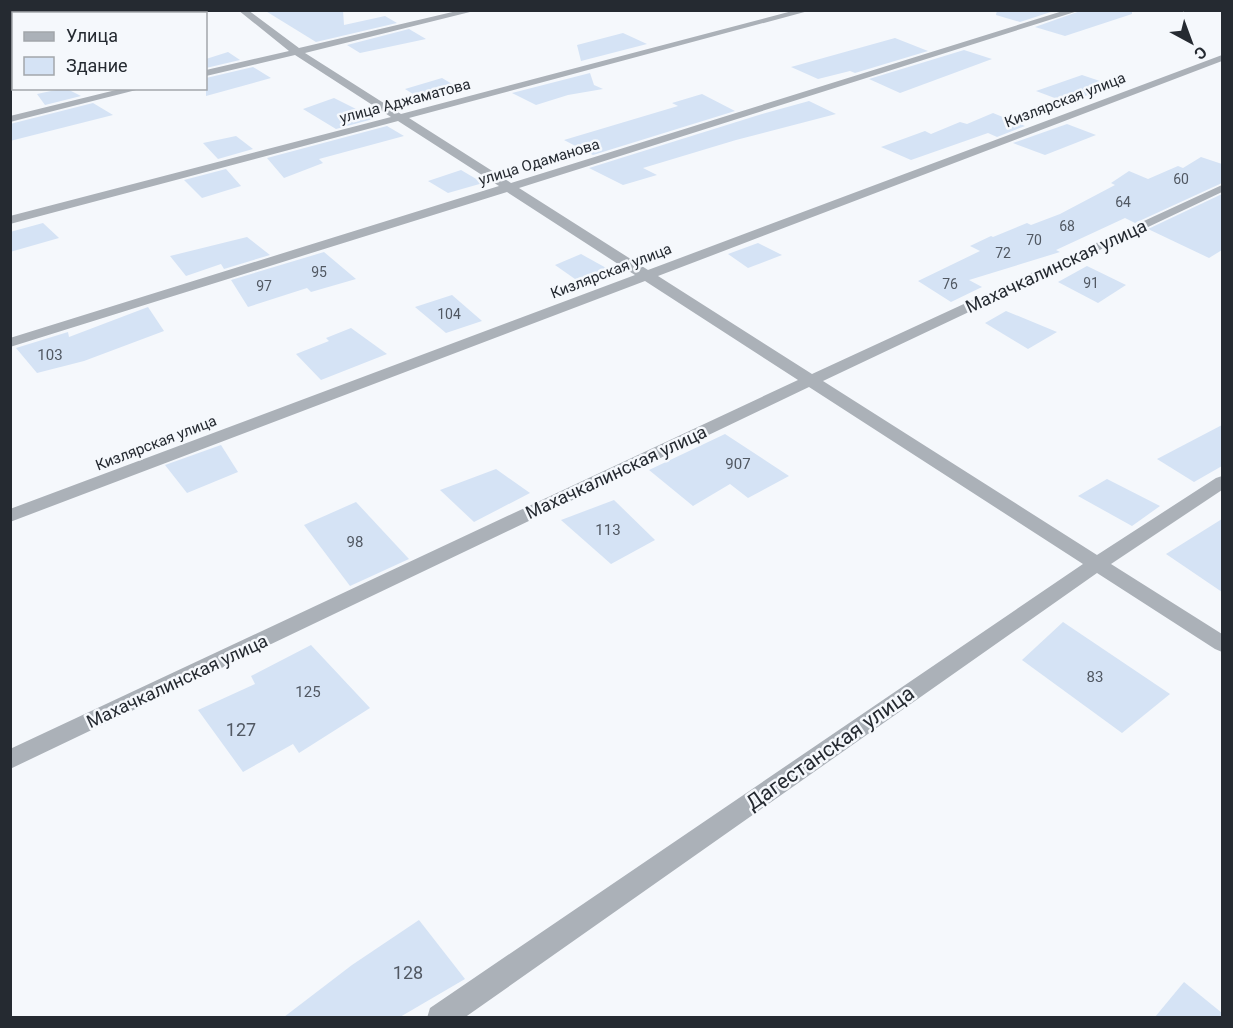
<svg xmlns="http://www.w3.org/2000/svg" width="1233" height="1028" viewBox="0 0 1233 1028" font-family="Roboto,sans-serif">
<style>
.building{fill:#d5e3f5}
.lines{fill:none;stroke-linecap:round;stroke-linejoin:round}
.street{fill:#abb1b8;fill-rule:evenodd}
.labels{text-anchor:middle;dominant-baseline:central;stroke-width:5;stroke-linejoin:round;paint-order:stroke}
.far-number-label{font-size:14px;fill:#515862}
.far-street-label{font-size:15px;fill:#252a31;stroke:#f5f8fc}
.number-label{font-size:15px;fill:#515862}
.street-label{font-size:18px;fill:#252a31;stroke:#f5f8fc}
.near-number-label{font-size:18px;fill:#515862}
.near-street-label{font-size:21px;fill:#252a31;stroke:#f5f8fc}
</style>
<rect width="100%" height="100%" fill="#f5f8fc"/>
<g class="building">
<polygon points="264,10 343,10 344,25 385,16 397,23 316,42"/>
<polygon points="997,10 1057,10 1020,22 996,15"/>
<polygon points="1083,10 1132,10 1132,14 1065,36 1035,27"/>
<polygon points="409,29 426,39 360,53 347,45"/>
<polygon points="623,33 647,44 581,61 577,45"/>
<polygon points="895,38 928,51 855,73 850,71 818,79 791,67"/>
<polygon points="964,50 992,59 900,93 869,79"/>
<polygon points="228,52 240,60 206,68 206,59"/>
<polygon points="253,67 271,78 206,96 206,78"/>
<polygon points="590,73 594,85 603,89 568,95 536,105 512,93"/>
<polygon points="1082,75 1112,85 1068,103 1036,91"/>
<polygon points="442,78 464,91 426,102 405,89"/>
<polygon points="65,88 81,96 45,105 37,94"/>
<polygon points="702,94 735,111 593,155 564,140 678,106 672,103"/>
<polygon points="334,98 370,116 368,117 373,119 336,129 303,109"/>
<polygon points="809,101 836,114 736,140 643,168 657,175 623,185 589,168 762,114"/>
<polygon points="93,103 113,115 10,141 10,124"/>
<polygon points="993,113 1025,126 997,137 988,133 911,160 881,147 925,131 931,134 960,122 967,124"/>
<polygon points="1067,124 1096,135 1045,155 1013,143"/>
<polygon points="387,126 404,136 319,159 323,163 284,178 267,158"/>
<polygon points="236,136 253,149 218,159 203,143"/>
<polygon points="1201,157 1222,164 1222,183 1135,223 1125,218 1056,250 1060,252 969,280 982,287 951,302 918,281 980,251 970,246 991,236 993,237 1027,223 1031,225 1060,214 1115,185 1111,183 1129,171 1148,179 1178,166 1183,168"/>
<polygon points="226,169 241,186 202,198 184,180"/>
<polygon points="461,170 483,183 448,193 428,181"/>
<polygon points="1222,194 1222,250 1209,258 1148,229"/>
<polygon points="43,223 59,238 10,252 10,232"/>
<polygon points="247,237 270,255 224,269 221,264 186,276 170,256"/>
<polygon points="758,243 782,255 748,268 728,254"/>
<polygon points="324,252 356,279 311,292 307,288 248,307 231,280"/>
<polygon points="581,254 617,274 585,286 555,265"/>
<polygon points="1087,266 1126,285 1098,303 1058,282"/>
<polygon points="452,295 482,321 446,333 415,307"/>
<polygon points="148,307 164,331 84,361 37,373 16,348 68,332 69,337"/>
<polygon points="1006,311 1057,332 1028,349 985,323"/>
<polygon points="351,328 387,354 321,380 296,354 329,341 326,338"/>
<polygon points="1222,425 1222,466 1194,482 1157,459"/>
<polygon points="725,434 789,476 748,498 730,484 693,506 649,470"/>
<polygon points="221,445 238,472 187,493 165,465"/>
<polygon points="496,469 530,493 474,522 440,490"/>
<polygon points="1107,479 1160,506 1132,526 1078,496"/>
<polygon points="614,500 655,540 611,564 561,520"/>
<polygon points="356,502 409,559 350,586 304,525"/>
<polygon points="1222,519 1222,592 1166,554"/>
<polygon points="1063,622 1170,694 1122,733 1022,660"/>
<polygon points="311,645 370,708 299,753 293,744 243,772 198,710 255,684 251,676"/>
<polygon points="419,920 465,979 400,1017 284,1017 352,965"/>
<polygon points="1184,982 1222,1013 1222,1017 1155,1017"/>
</g>
<g class="lines">
<g class="street">
<polygon points="33,10 14,14 10,17 10,11"/>
<polygon points="192,10 208,10 201,14 185,14"/>
<polygon points="238,10 248,10 299,48 461,10 478,10 305,53 401,114 796,10 812,10 409,118 511,183 1066,10 1081,10 519,188 648,270 1222,55 1222,61 658,276 812,374 1222,185 1222,192 823,381 1097,555 1216,478 1222,476 1222,490 1111,564 1222,634 1222,652 1215,649 1097,573 464,1018 427,1018 430,1008 1083,564 809,387 10,769 10,749 798,380 645,281 10,522 10,509 635,275 507,192 10,347 10,338 499,186 398,121 10,224 10,216 391,117 295,55 206,76 206,70 289,51"/>
<polygon points="14,47 14,53 10,54 10,48"/>
<polygon points="124,88 144,88 10,122 10,116"/>
</g>
</g>
<g class="labels">
<g class="far-number-label">
<text x="1181" y="179">60</text>
<text x="1123" y="202">64</text>
<text x="1067" y="226">68</text>
<text x="1034" y="240">70</text>
<text x="1003" y="253">72</text>
<text x="319" y="272">95</text>
<text x="1091" y="283">91</text>
<text x="950" y="284">76</text>
<text x="264" y="286">97</text>
<text x="449" y="314">104</text>
</g>
<g class="far-street-label">
<text transform="translate(1065 100) rotate(-21)">Кизлярская улица</text>
<text transform="translate(405 101) rotate(-15)">улица Аджаматова</text>
<text transform="translate(539 162) rotate(-17)">улица Одаманова</text>
<text transform="translate(611 271) rotate(-21)">Кизлярская улица</text>
<text transform="translate(156 443) rotate(-21)">Кизлярская улица</text>
</g>
<g class="number-label">
<text x="50" y="355">103</text>
<text x="738" y="464">907</text>
<text x="608" y="530">113</text>
<text x="355" y="542">98</text>
<text x="1095" y="677">83</text>
<text x="308" y="692">125</text>
</g>
<g class="street-label">
<text transform="translate(1056 266) rotate(-25)">Махачкалинская улица</text>
<text transform="translate(616 472) rotate(-25)">Махачкалинская улица</text>
<text transform="translate(177 681) rotate(-25)">Махачкалинская улица</text>
</g>
<g class="near-number-label">
<text x="241" y="729">127</text>
<text x="408" y="972">128</text>
</g>
<g class="near-street-label">
<text transform="translate(830 748) rotate(-35)">Дагестанская улица</text>
</g>
</g>
<rect width="1233" height="1028" fill="none" stroke="#252a31" stroke-width="24"/>
<rect x="12" y="12" width="195" height="78" fill="#f5f8fc" stroke="#a2a6ab" stroke-width="1.5"/>
<rect x="24" y="32" width="30" height="9" fill="#abb1b8" stroke="#a2a6ab" stroke-width="1.5"/>
<text x="66" y="42" font-size="18" fill="#252a31">Улица</text>
<rect x="24" y="57" width="30" height="18" fill="#d5e3f5" stroke="#a2a6ab" stroke-width="1.5"/>
<text x="66" y="72" font-size="18" fill="#252a31">Здание</text>
<g transform="translate(1191 42) rotate(139)" stroke="#f5f8fc" stroke-width="4.5" paint-order="stroke">
<path d="M0-4.5L10 22L0 15L-10 22Z" fill="#252a31"/>
<text y="-9" font-size="16" font-weight="bold" text-anchor="middle" fill="#252a31">С</text>
</g>
</svg>
